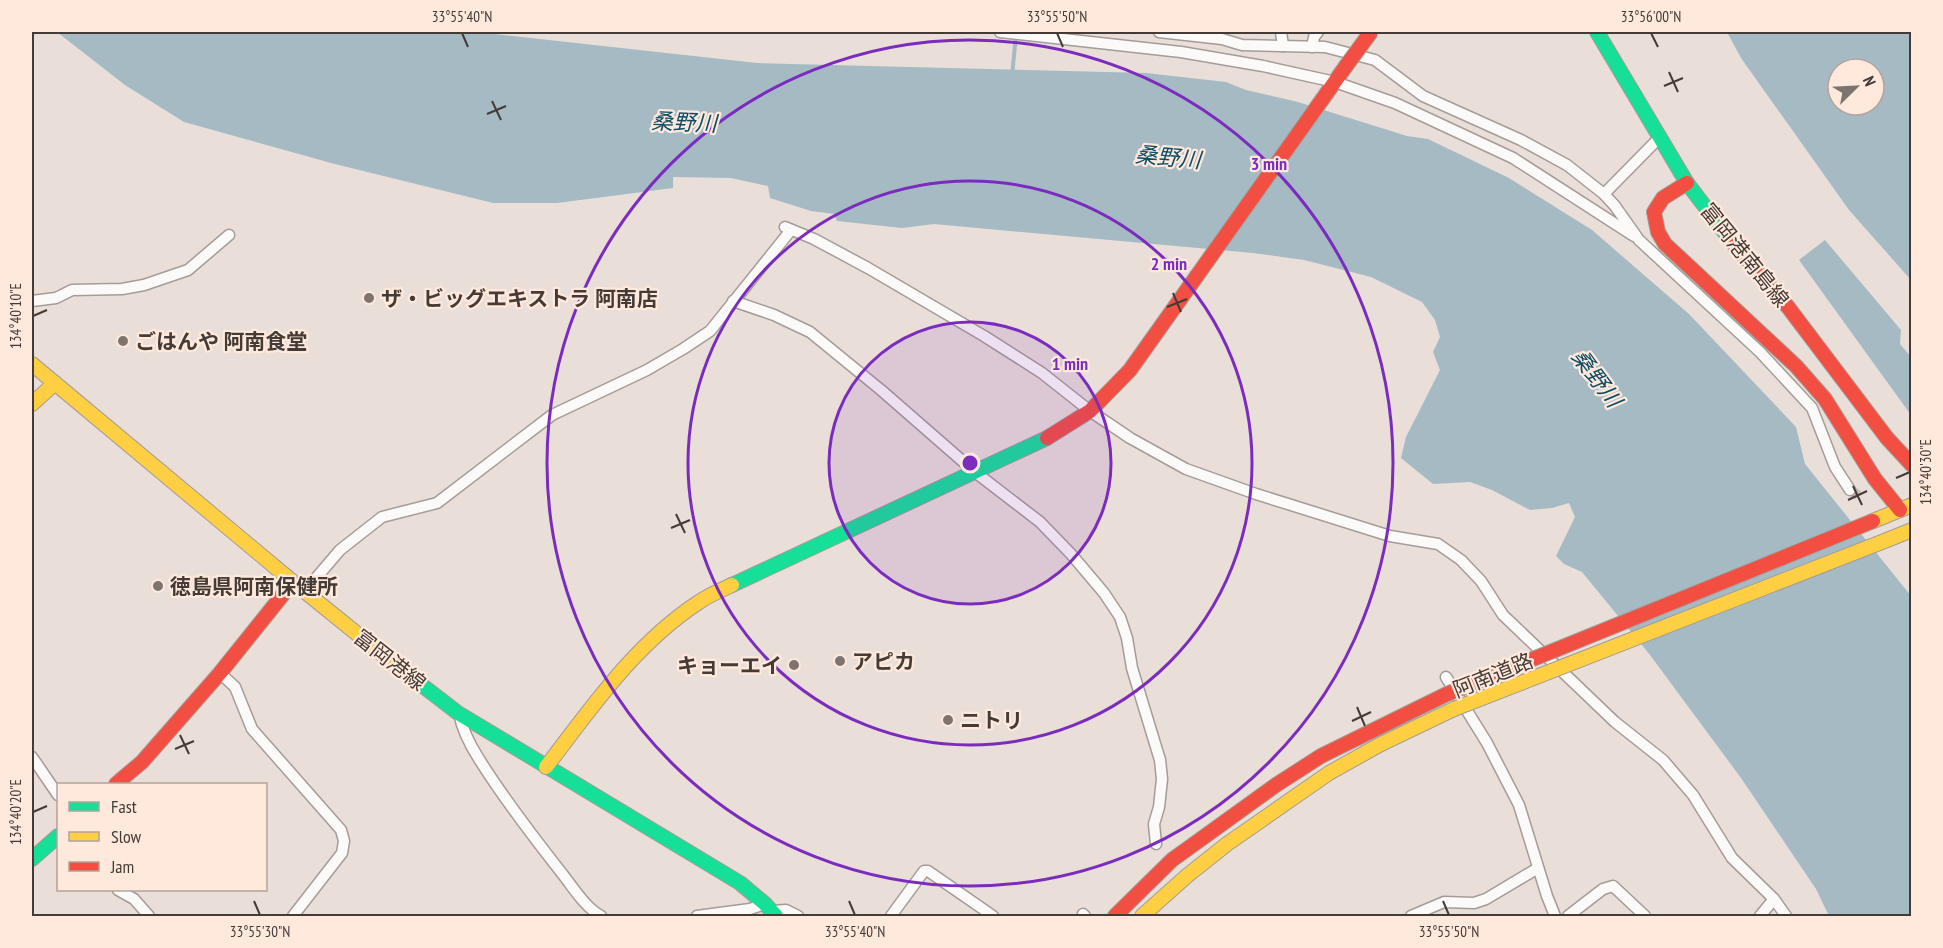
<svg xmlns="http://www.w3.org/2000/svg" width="1943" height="948" viewBox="0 0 1943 948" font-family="'PT Sans Narrow','Noto Sans JP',sans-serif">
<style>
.water{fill:#a6bac4;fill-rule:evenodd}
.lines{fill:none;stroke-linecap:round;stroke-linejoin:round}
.stream{stroke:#a6bac4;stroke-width:4}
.street-tunnel{stroke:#c8bdb8;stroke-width:10;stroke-dasharray:10 5;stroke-linecap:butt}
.street-casing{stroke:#a59c97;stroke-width:13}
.fast-casing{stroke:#a59c97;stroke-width:16}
.slow-casing{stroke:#a59c97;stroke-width:16}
.jam-casing{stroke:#a59c97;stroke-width:16}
.street{stroke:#fcfaf9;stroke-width:10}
.fast{stroke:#16e098;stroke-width:14}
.slow{stroke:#ffcf43;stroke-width:14}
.jam{stroke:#f24e42;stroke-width:14}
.slow-bridge-casing{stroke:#a59c97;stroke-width:16;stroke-linecap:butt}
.jam-bridge-casing{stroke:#a59c97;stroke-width:16;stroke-linecap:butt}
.slow-bridge{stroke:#ffcf43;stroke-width:14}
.jam-bridge{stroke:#f24e42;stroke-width:14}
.ticks{fill:none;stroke:#443b37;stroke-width:2}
.ring{fill:none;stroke:#7b2cbf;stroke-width:3}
.poi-dot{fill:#7e746f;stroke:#ffe9dd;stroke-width:2}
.labels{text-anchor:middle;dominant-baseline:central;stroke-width:4.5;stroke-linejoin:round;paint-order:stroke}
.street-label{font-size:21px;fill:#443b37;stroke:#ffe9dd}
.poi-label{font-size:21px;font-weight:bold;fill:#443b37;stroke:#ffe9dd;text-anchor:start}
.water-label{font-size:22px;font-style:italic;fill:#0c4c65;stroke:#ffe9dd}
.centre{fill:#7b2cbf;stroke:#ffe9dd;stroke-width:3}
.ring-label{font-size:18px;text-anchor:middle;font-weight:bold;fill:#7b2cbf;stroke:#ffe9dd;stroke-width:4.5;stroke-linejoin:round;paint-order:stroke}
.neatline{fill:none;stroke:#443b37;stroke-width:2}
.ticks-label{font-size:15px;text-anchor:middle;fill:#443b37}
</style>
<rect width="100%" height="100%" fill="#e9ded8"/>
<g class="water">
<polygon points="57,32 477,32 757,63 1146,73 1226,82 1246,90 1298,102 1407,136 1428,139 1509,178 1592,230 1689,314 1796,427 1805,464 1911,596 1911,916 1829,916 1816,889 1741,778 1650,655 1582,572 1564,564 1556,556 1575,517 1569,503 1552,508 1530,510 1492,490 1470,482 1433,484 1401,458 1406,437 1440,370 1433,352 1440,337 1435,320 1422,302 1371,277 1304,260 1253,253 934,224 902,228 837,221 834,214 811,211 770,198 768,186 731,178 673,177 673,188 557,203 493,203 331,163 184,122 125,85"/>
<path d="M1727,32H1911V280L1849,210L1741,58ZM1838,69H1874V105H1838Z"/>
<polygon points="1825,240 1901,330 1900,344 1911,357 1911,415 1799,260"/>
</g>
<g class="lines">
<polyline class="stream" points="1012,76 1016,35"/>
<polyline class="street-tunnel" points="1850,490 1861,497"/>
<defs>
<g id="street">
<polyline points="1000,32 1181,52 1263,66 1335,82 1395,103 1513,158 1634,236"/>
<polyline points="1159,32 1222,39 1242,45 1325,47 1375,60 1423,96 1521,140 1567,165 1604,194 1615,206 1639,240 1760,352 1812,408 1835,467 1850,490"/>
<polyline points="1281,32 1283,46"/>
<polyline points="1312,47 1314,37 1318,32"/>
<polyline points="1604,194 1660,137"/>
<polyline points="785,227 814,239 868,268 984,336 1042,373 1090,411 1130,438 1186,469 1256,494 1390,536 1438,544 1461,560 1481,581 1503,615 1615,722 1663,760 1693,795 1732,858 1774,899 1786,916"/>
<polyline points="32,301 56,298 72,290 122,289 144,285 188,270 229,235"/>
<polyline points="733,301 774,315 810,332 881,390 975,472 1040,522 1071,554 1104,593 1120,617 1127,638 1132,668 1160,760 1162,779 1159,807 1154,824 1156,844"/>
<polyline points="305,591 340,550 382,517 437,503 552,415 647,370 683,349 710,331 791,230"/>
<polyline points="220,673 235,687 252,729 341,830 344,841 342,853 293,916"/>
<polyline points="1446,677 1487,743 1519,805 1547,896 1555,916"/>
<path d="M459,713C462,729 470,745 479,759C504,799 534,838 564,876C574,889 586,908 601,916"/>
<polyline points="32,757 58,795"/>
<polyline points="118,890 134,899 149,916"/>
<polyline points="772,911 786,910 798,916"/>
<polyline points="1083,914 1085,916"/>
<polyline points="697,916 750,909 765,904"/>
<polyline points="891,916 924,871 928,871 993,916"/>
<polyline points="1411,916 1444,902 1474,903 1486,899 1538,868"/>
<polyline points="1568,916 1603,889 1613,886 1645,916"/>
<polyline points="1760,916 1774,899"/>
</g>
<g id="fast">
<polyline points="1597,32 1687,183 1732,242"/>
<polyline points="732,585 1047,438"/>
<polyline points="397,666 458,713 740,883 765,904 776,916"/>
<polyline points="32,859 58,836"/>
</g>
<g id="slow">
<polyline points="32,364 293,582 397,666"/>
<polyline points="32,404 55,383"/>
<polyline points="1873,521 1912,505"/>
<polyline points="1887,540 1912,530"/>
<path d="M546,767C592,707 635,644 699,602C709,595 721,590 732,585"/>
<polyline points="1142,916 1188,875 1227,844 1329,773 1381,744 1454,709"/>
</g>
<g id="jam">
<polyline points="1687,183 1663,198 1654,212 1658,232 1665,244 1796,366 1825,399 1875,479 1900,510"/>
<polyline points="1732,242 1788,307 1887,438 1912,465"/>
<polyline points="1047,438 1090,411 1130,370 1346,66"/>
<polyline points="116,784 142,762 220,673 293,582"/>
<polyline points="1115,916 1172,860 1276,785 1321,756 1447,694"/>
</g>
</defs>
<use href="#street" class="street-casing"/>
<use href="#fast" class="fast-casing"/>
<use href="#slow" class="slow-casing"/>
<use href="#jam" class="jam-casing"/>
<use href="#street" class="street"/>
<use href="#fast" class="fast"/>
<use href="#slow" class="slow"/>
<use href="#jam" class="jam"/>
<defs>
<polyline id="slow-bridge" points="1454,709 1887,540"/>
<g id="jam-bridge">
<polyline points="1346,66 1371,32"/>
<polyline points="1447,694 1873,521"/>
</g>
</defs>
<use href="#slow-bridge" class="slow-bridge-casing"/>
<use href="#jam-bridge" class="jam-bridge-casing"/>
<use href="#slow-bridge" class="slow-bridge"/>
<use href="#jam-bridge" class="jam-bridge"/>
</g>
<path class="ticks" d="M462,33L468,47M1057,33L1063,47M1651,33L1658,47M1669,72L1678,92M1664,86L1683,78M492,101L501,120M487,114L506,106M1173,293L1181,312M1167,307L1187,299M33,316L47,310M1896,478L1910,472M1853,486L1862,505M1848,500L1867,491M676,514L685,533M671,528L690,520M1357,707L1365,726M1352,721L1371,712M180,735L189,754M175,749L194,741M33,812L47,806M254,901L260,915M849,901L855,915M1443,901L1449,915"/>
<circle cx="970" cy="463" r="141" fill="#7b2cbf" fill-opacity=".12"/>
<g class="ring">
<circle cx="970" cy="463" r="141"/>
<circle cx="970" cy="463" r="282"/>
<circle cx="970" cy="463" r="423"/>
</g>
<g class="poi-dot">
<circle cx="369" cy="298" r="6"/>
<circle cx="123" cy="341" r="6"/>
<circle cx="158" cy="586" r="6"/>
<circle cx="840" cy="661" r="6"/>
<circle cx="794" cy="665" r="6"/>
<circle cx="948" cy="720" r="6"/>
</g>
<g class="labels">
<g class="street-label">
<text transform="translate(1745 255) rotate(51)">富岡港南島線</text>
<text transform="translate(390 660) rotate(38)">富岡港線</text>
<text transform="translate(1493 675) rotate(-22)">阿南道路</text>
</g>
<g class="poi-label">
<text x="381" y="298">ザ・ビッグエキストラ 阿南店</text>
<text x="135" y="341">ごはんや 阿南食堂</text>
<text x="170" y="586">徳島県阿南保健所</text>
<text x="852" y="661">アピカ</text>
<text x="782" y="665" text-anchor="end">キョーエイ</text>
<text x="960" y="720">ニトリ</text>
</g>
<g class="water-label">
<text transform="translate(684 122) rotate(2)">桑野川</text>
<text transform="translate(1168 157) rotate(5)">桑野川</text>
<text transform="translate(1597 378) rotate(53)">桑野川</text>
</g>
</g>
<circle cx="970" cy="463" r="9" class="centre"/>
<g class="ring-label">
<text x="1269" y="170">3 min</text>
<text x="1169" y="270">2 min</text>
<text x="1070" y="370">1 min</text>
</g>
<rect width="1943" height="948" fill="none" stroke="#ffe9dd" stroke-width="66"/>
<rect x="57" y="783" width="210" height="108" fill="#ffe9dd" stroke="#b4a39b" stroke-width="1.5"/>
<rect x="69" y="802" width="30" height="9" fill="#16e098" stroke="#b4a39b" stroke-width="1.5"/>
<text x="111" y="813" font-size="18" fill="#443b37">Fast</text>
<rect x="69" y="832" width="30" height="9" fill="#ffcf43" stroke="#b4a39b" stroke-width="1.5"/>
<text x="111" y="843" font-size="18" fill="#443b37">Slow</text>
<rect x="69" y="862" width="30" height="9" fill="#f24e42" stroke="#b4a39b" stroke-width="1.5"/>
<text x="111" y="873" font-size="18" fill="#443b37">Jam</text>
<g transform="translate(1856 87) rotate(66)"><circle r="28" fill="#ffe9dd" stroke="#b4a39b" stroke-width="1.5"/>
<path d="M0-4.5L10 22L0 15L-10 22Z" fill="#7e746f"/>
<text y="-9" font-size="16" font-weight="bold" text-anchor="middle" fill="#443b37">N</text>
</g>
<rect x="33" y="33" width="1877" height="882" class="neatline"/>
<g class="ticks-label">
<text x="462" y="22">33°55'40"N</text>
<text x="1057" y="22">33°55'50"N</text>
<text x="1651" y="22">33°56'00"N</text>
<text transform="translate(16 316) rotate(-90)" y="5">134°40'10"E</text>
<text transform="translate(1926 472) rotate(-90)" y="5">134°40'30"E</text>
<text transform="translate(16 812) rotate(-90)" y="5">134°40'20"E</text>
<text x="260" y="937">33°55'30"N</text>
<text x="855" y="937">33°55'40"N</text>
<text x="1449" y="937">33°55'50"N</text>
</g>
</svg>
